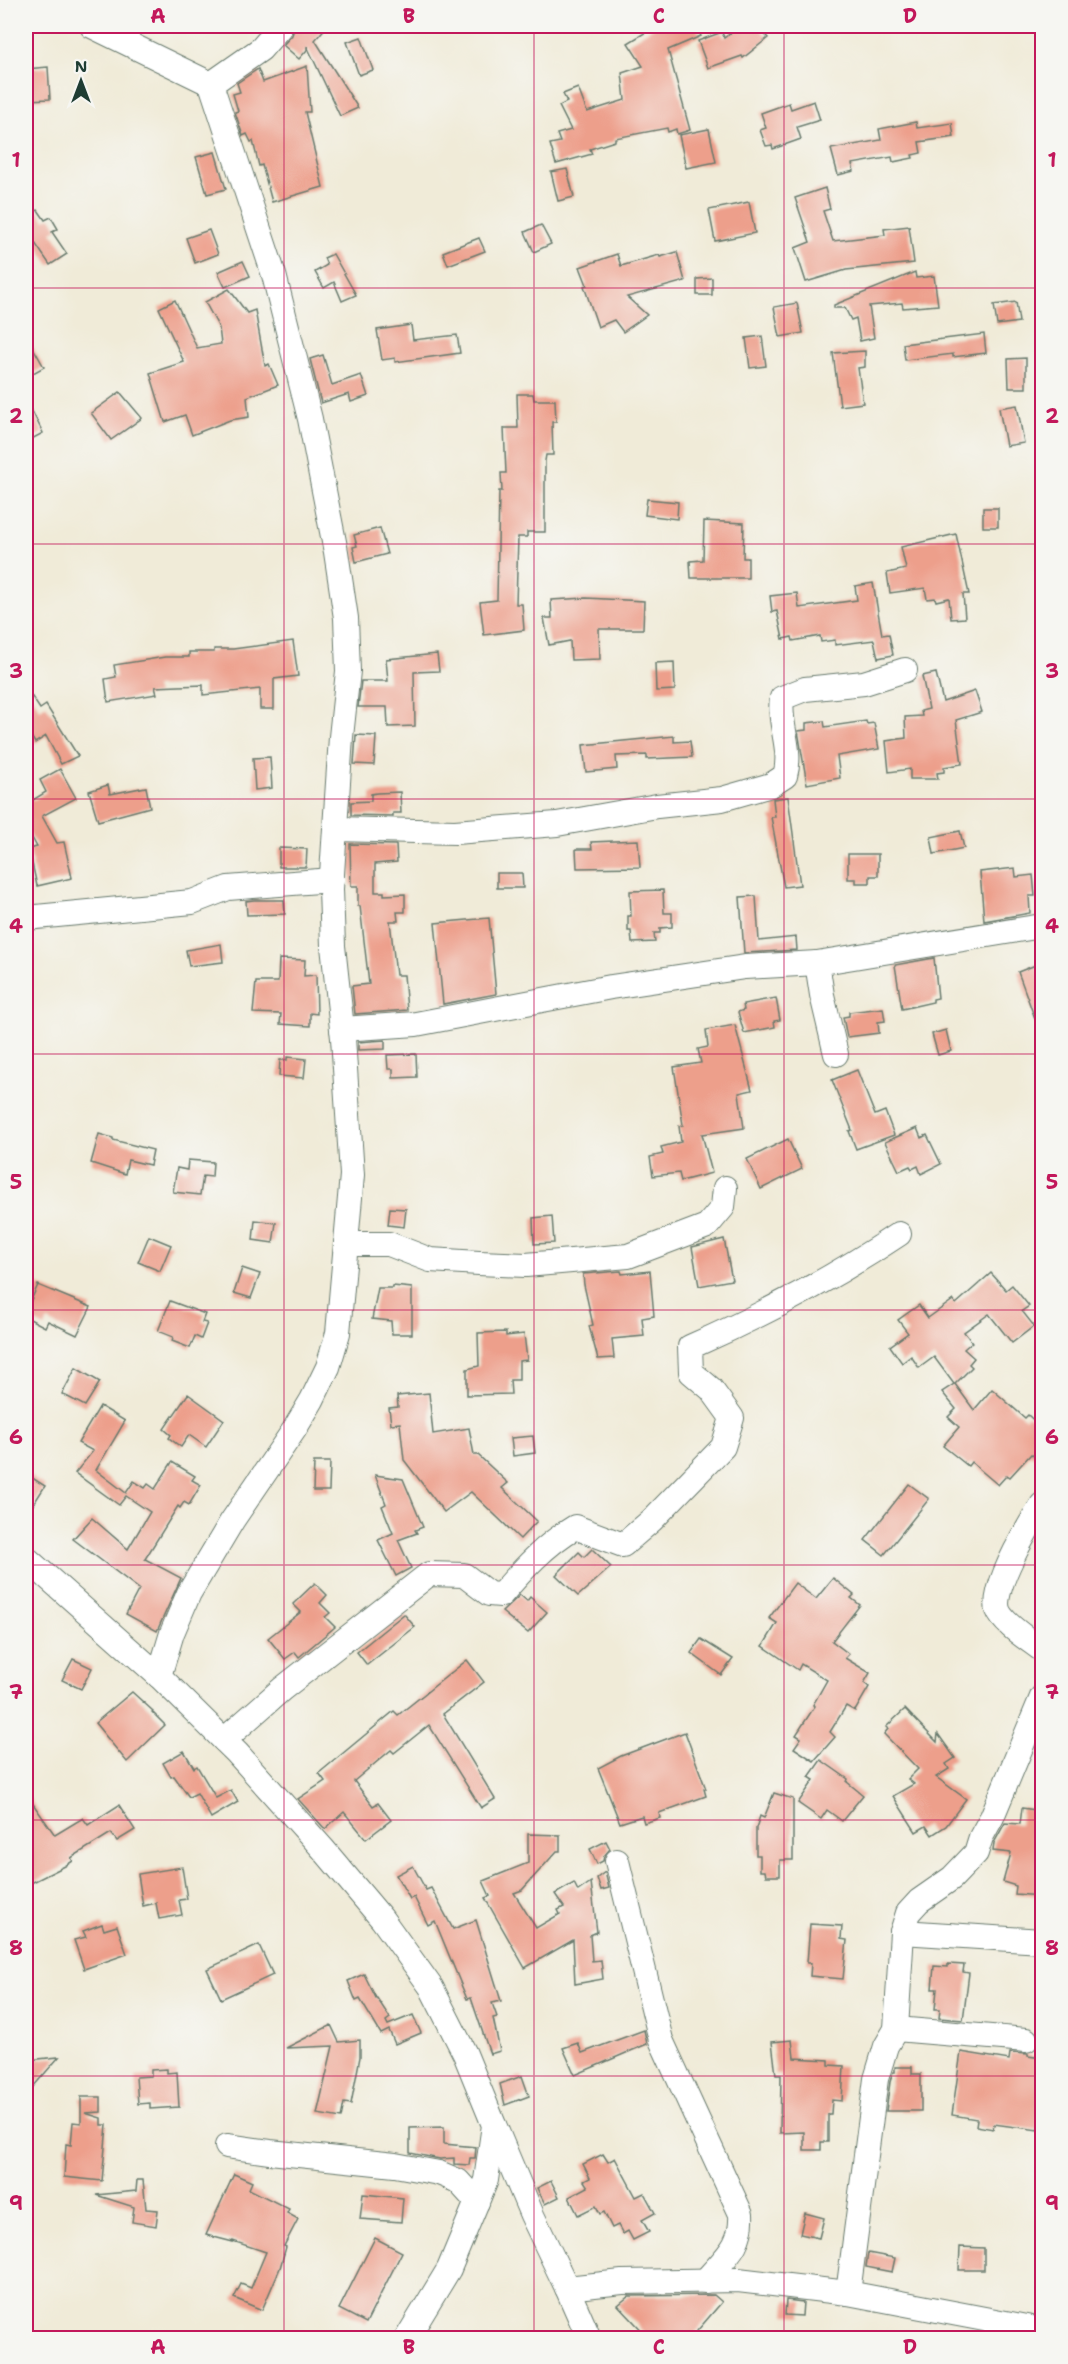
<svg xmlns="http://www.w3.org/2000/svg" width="1068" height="2364" viewBox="0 0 1068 2364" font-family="'Shantell Sans',sans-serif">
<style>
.building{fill:#ed9f8b}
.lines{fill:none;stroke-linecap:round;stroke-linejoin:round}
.minor-casing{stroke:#687a6d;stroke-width:26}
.minor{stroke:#fff;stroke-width:24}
.grid{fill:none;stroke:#c2185b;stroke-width:1.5;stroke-opacity:0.55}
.neatline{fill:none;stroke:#c2185b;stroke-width:2}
.grid-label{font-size:20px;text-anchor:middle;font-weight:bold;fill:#c2185b}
</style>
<rect width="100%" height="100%" fill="#f6f6f2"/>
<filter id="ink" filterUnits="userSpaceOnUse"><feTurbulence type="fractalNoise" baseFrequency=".0167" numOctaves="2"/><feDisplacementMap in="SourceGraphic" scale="12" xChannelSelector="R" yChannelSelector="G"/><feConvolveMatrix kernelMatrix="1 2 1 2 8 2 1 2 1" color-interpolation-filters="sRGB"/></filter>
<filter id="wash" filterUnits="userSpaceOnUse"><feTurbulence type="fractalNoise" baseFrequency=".008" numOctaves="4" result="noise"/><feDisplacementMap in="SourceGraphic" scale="24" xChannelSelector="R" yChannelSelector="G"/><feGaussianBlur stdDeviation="1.35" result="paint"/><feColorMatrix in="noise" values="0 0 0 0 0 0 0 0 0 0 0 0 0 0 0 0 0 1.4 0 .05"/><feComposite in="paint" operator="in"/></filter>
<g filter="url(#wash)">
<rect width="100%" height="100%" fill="#f0ebd8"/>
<g id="blocks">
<g class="building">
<polygon points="295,26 327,26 315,40 358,108 340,116 307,46 307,50 299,59 283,45 292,35"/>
<polygon points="656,26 696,26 701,36 668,50 690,130 677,134 676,129 668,132 667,128 615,138 615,141 590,149 592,154 556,164 550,144 560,142 557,134 571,130 559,106 567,102 563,94 578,88 587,112 625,100 622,73 643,66 628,43"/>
<polygon points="740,26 758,26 768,38 743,58 742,56 708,68 698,41 722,32 724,38"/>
<polygon points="361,37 373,70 359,75 347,42"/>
<polygon points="307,66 310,112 305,112 323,187 272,202 262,165 259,166 253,141 251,142 247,134 243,136 235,112 238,111 233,94 240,92 237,83 258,69 263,82"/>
<polygon points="48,67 50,99 27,100 26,69"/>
<polygon points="814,101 820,120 797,127 801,139 773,149 772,145 766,146 760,130 766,128 761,113 789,103 791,109"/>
<polygon points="916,122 917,128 952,123 954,137 919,142 921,153 912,155 913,158 893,162 892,157 852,164 854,171 838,175 831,149 881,140 879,129"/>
<polygon points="709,129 716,162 686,168 679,135"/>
<polygon points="215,152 226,189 207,194 196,157"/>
<polygon points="567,169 574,197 558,201 551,172"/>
<polygon points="825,188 830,209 823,211 833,241 885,235 884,229 909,226 914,263 846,270 806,282 795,248 810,242 795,198"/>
<polygon points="749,202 755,233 715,241 709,210"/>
<polygon points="38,210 45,220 51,217 58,229 52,232 67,254 50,265 35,243 26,249 26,218"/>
<polygon points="541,225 551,244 534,252 525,232"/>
<polygon points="209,230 218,254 195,263 186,238"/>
<polygon points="479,238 485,251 448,265 443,252"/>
<polygon points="677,252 685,281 627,297 647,315 623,332 614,320 598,327 584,286 587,285 580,267 617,254 621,266 659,255 660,257"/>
<polygon points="333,254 356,295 342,301 334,282 324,288 315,272 327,265 324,258"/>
<polygon points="243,261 250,276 225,287 218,272"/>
<polygon points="915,272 916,278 934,276 938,305 903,308 902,303 869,306 874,338 860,341 856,318 851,320 845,308 834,308 834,305"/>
<polygon points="712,278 712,295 697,295 697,279"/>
<polygon points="229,289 247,313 255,310 265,366 269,364 278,385 247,397 249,417 230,420 192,435 185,415 165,422 150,373 184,362 159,308 175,300 197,348 221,344 219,328 205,302"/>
<polygon points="1016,302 1019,322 997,325 994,305"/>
<polygon points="797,303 803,333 780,337 774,307"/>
<polygon points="411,325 413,340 457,335 460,353 395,362 395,358 382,360 377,330"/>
<polygon points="984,334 986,353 953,357 953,354 905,360 903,344"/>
<polygon points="26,335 44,367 26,377"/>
<polygon points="762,336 766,366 750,368 746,338"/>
<polygon points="865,351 865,367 858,368 863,403 840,406 833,353"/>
<polygon points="323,355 332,385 361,375 368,396 351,402 349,394 321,403 310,359"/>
<polygon points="1026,358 1026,388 1009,388 1008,359"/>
<polygon points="120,392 142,418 111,440 91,413"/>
<polygon points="517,394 533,394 534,400 555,400 556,422 552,422 553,455 546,455 545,461 545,532 527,532 527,537 518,537 516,604 522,604 524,630 484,635 480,602 497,600 499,491 502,491 501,473 506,473 504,428 518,428"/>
<polygon points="26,399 43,433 26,442"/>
<polygon points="1017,405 1024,443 1006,446 999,408"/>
<polygon points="647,499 678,502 677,519 645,515"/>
<rect x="983" y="508" width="15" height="19"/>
<polygon points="704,521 744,523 743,558 748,558 748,578 691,578 690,561 703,560"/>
<polygon points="380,528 387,554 356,562 353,547 357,546 354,535"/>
<polygon points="956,534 969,594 963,594 965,618 951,619 949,598 936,601 935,598 927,599 925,588 890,593 887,573 906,569 901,547"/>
<polygon points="873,583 882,635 889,634 893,655 878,658 874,640 835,645 835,640 821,642 820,636 793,641 792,637 783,639 777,611 772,612 770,596 797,593 799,608 857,600 855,586"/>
<polygon points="586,598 644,601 643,629 599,629 600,659 571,660 570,641 549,645 544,618 552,618 551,600"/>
<polygon points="293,641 298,676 274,679 274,709 260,709 260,689 203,695 203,685 155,687 157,694 108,702 105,679 116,677 114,665 165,657 189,657 189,652 214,652 214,649 233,649"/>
<polygon points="437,654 439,671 414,672 415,726 388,727 387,707 358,707 361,681 388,681 386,659"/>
<polygon points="674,662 675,690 656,691 655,663"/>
<polygon points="936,673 943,702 975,691 982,712 956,720 962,764 944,767 944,772 937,773 938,779 910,779 910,769 889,772 886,741 906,738 905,717 922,716 921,711 929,709 922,676"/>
<polygon points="26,688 40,709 46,705 78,756 61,764 46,736 35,743 26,728"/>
<polygon points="824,721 825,727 866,721 867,724 874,723 879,749 837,756 840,778 807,784 798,731 806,730 806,723"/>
<polygon points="356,735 376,736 374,765 354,764"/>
<polygon points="674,736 674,742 690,741 692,757 647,759 647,755 616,756 617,769 586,772 583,745"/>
<polygon points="270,757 272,788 255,790 253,758"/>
<polygon points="60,769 76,798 42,816 57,843 64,842 72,878 37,886 29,849 37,847 26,827 26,788 33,800 46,792 40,780"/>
<polygon points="108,785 110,794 146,787 150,807 98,821 89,791"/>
<polygon points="400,792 401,813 393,813 393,816 351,815 351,802 371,801 371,794 377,793"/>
<polygon points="788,797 800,885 784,887 771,817 775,817 773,799"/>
<polygon points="960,831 964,848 934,854 931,837"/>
<polygon points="638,840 640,867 577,868 576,849 592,849 591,842"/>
<polygon points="350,844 396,845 397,862 375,864 375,892 384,892 384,895 405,894 405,912 397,912 398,921 390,921 396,975 404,975 407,1010 355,1014 352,986 369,984 360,906 358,906 358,886 351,886"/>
<polygon points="279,848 307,849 306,867 279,867"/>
<polygon points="848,854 878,854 878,876 870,876 870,883 856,883 856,879 848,879"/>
<polygon points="1015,868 1016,877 1033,875 1035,896 1029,896 1030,913 984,921 980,872"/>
<polygon points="497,873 522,873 523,888 497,888"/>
<polygon points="663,890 664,913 672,913 672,927 660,928 660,933 654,933 655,942 632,943 631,931 628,931 628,916 631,916 630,891"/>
<polygon points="756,896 759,941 796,937 797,950 744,953 740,897"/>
<polygon points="254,900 284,900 285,914 247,915 246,901"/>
<polygon points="489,918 496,994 443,1004 435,923"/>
<polygon points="221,944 223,962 189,966 186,950"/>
<polygon points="934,958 938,998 933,999 933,1002 902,1009 895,965"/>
<polygon points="279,959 305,960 304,976 316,975 317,1014 310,1013 310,1026 280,1024 281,1014 253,1013 256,982 278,982"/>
<polygon points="1038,964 1042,977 1042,1034 1041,1035 1018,972"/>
<polygon points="776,998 780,1020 774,1021 775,1027 744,1033 738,1012 744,1010 743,1004"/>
<polygon points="883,1008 885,1021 878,1022 879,1033 847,1037 843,1017 849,1016 849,1012"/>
<polygon points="735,1025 752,1090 739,1093 744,1128 702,1134 712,1173 681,1181 679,1173 653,1176 650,1157 663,1154 661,1147 681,1142 679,1126 683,1125 674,1067 701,1063 698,1049 708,1047 706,1030"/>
<polygon points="946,1030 951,1051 938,1055 932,1034"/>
<polygon points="385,1040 385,1049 358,1050 358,1042"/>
<polygon points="416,1054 417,1077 393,1078 393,1069 388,1069 387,1055"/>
<polygon points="287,1057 306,1059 304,1078 279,1076 280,1060 287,1060"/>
<polygon points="857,1070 875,1115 885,1111 894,1135 856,1149 849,1131 852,1130 832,1080"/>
<polygon points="917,1128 921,1138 927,1135 941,1164 921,1174 918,1166 912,1169 910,1166 899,1171 885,1142"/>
<polygon points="99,1134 113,1138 113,1140 153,1150 150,1165 128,1160 125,1174 91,1163"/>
<polygon points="788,1139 802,1169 761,1189 747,1159"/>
<polygon points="188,1160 213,1162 212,1177 203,1176 200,1195 173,1192 177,1168 187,1170"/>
<polygon points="390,1208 406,1209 404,1227 388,1225"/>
<polygon points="552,1216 554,1243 534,1244 533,1218"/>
<polygon points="255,1220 276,1223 273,1243 253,1240"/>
<polygon points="149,1236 171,1245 160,1271 138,1262"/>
<polygon points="724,1239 732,1280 699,1286 692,1247"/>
<polygon points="242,1268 260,1274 251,1298 234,1293"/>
<polygon points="621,1271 622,1274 650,1271 654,1316 642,1318 644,1336 612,1339 614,1358 598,1359 589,1326 593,1325 584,1285 583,1274"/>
<polygon points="991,1273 1006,1290 1012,1285 1029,1306 1022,1311 1034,1326 1012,1343 989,1314 964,1332 972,1342 964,1349 974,1358 969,1364 972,1367 955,1384 974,1410 992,1389 1025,1418 1028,1415 1042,1428 1042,1449 1035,1457 1031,1454 1010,1477 1007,1475 998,1485 971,1462 968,1466 943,1446 959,1427 948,1417 956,1409 942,1392 954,1384 934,1357 919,1368 911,1356 902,1363 890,1346 908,1333 898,1320 919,1305 928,1318 953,1300 956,1304"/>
<polygon points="38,1285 91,1307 77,1335 48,1321 45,1327 26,1317 26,1311"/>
<polygon points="393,1286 412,1288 412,1334 392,1334 391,1321 372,1319 378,1288 393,1288"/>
<polygon points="170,1301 205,1314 202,1322 207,1323 201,1339 195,1336 190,1348 172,1341 173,1337 158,1331"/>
<polygon points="506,1332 506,1336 524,1334 527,1360 519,1361 519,1380 510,1380 511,1394 467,1395 467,1369 479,1366 478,1333"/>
<polygon points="76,1368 100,1382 85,1406 62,1394"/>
<polygon points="429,1393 433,1434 469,1428 474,1455 478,1455 508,1483 502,1488 537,1521 520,1539 471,1492 444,1512 404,1460 400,1423 391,1424 389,1408 398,1407 397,1396"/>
<polygon points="188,1394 224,1420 206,1447 189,1435 181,1447 169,1438 171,1435 164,1429"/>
<polygon points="100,1406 125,1421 96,1470 126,1493 134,1481 145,1488 148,1484 155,1489 172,1462 195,1476 192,1480 201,1485 189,1505 184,1502 180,1508 178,1506 145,1559 181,1578 157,1631 126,1614 139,1589 73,1539 92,1518 128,1549 150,1512 126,1496 119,1505 75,1473 93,1451 78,1443"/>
<polygon points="533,1436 535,1453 513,1456 511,1438"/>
<polygon points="314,1462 330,1462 329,1491 313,1491"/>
<polygon points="26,1474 45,1486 26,1516"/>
<polygon points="375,1475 403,1479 423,1527 415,1530 417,1533 398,1540 411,1568 396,1576 378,1540 393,1533 382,1506 386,1504"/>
<polygon points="909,1484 929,1499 884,1555 865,1540"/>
<polygon points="592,1549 611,1567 578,1596 556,1575 579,1552 584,1557"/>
<polygon points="833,1578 854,1595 851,1598 860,1605 832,1641 849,1654 845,1658 870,1673 864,1683 869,1687 855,1711 846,1706 830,1732 835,1737 814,1761 794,1748 801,1738 796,1735 815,1706 813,1705 827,1680 801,1664 798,1670 763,1646 777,1623 769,1618 795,1583 816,1599"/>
<polygon points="315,1583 327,1595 320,1603 330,1613 325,1617 335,1627 299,1657 295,1652 285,1659 268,1638 301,1612 293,1604"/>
<polygon points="520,1595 527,1601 530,1597 547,1612 528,1633 502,1612"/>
<polygon points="404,1614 415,1627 367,1665 357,1652"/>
<polygon points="701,1639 733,1659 721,1675 691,1653"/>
<polygon points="73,1659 92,1668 81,1689 62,1680"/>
<polygon points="467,1660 484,1682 443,1714 495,1799 481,1808 429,1725 394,1753 391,1750 354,1781 373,1806 378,1803 391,1820 366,1839 344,1812 325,1829 298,1799 325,1781 319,1773 394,1711 398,1715"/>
<polygon points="132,1692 153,1711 152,1712 165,1725 127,1762 95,1723"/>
<polygon points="905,1709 937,1742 938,1734 955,1758 946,1764 949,1769 936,1777 966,1799 946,1826 932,1835 926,1826 916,1832 893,1796 914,1784 908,1779 918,1769 884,1734 888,1729 886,1727"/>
<polygon points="685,1732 706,1789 704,1789 706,1796 659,1813 660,1818 644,1823 642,1816 620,1823 598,1768 621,1756"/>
<polygon points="184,1751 194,1768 197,1766 216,1798 231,1790 238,1802 211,1818 197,1793 189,1797 174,1776 171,1777 163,1763"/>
<polygon points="821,1760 848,1779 847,1782 863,1795 842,1821 827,1810 821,1819 798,1803 814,1780 809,1777"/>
<polygon points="774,1793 793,1799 793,1860 780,1860 780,1876 766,1876 765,1871 760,1871 760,1855 756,1855 756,1828 760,1816 764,1818"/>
<polygon points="26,1794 55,1835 83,1818 88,1825 119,1805 135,1830 117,1841 111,1833 71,1858 73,1861 65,1866 31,1883 26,1873"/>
<polygon points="1022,1808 1042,1811 1042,1896 1015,1894 1016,1886 1003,1882 1011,1853 993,1851 994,1843 1005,1823 1020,1824"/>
<polygon points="528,1834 560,1835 560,1851 557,1851 522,1890 514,1893 536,1928 560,1914 558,1910 564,1907 555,1894 574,1883 578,1891 591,1882 597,1932 590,1935 592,1961 601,1960 603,1979 575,1984 573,1940 525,1968 485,1898 490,1896 483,1881 528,1863"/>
<polygon points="606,1841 610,1849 604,1856 603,1861 597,1864 590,1849"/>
<polygon points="413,1866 426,1890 431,1888 453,1929 476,1920 501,2001 492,2003 497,2017 493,2018 500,2051 490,2054 471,1998 467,1999 435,1921 428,1925 414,1897 410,1899 396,1875"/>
<polygon points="182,1867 187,1899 179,1900 182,1915 159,1919 156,1903 143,1906 138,1874"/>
<polygon points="605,1872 609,1888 601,1890 597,1878"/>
<polygon points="102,1924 104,1930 117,1926 127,1954 84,1969 74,1940 86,1937 83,1931"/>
<polygon points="810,1924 842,1926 841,1939 847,1940 843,1979 810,1976 811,1963 807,1963"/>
<polygon points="259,1945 273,1975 221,1999 207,1969"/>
<polygon points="948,1964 964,1965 963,1972 969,1973 963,2020 939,2018 940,2009 935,2009 937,1989 932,1989 934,1966 948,1967"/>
<polygon points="364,1974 376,1998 377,1998 390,2018 386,2021 388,2025 413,2015 421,2033 395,2044 389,2030 381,2034 360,1999 356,2001 348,1981"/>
<polygon points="331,2025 339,2042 360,2040 360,2057 351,2104 344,2103 341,2118 317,2114 333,2046 286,2048"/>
<polygon points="644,2030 647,2044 575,2075 563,2048 578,2043 582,2053"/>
<polygon points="792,2040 794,2058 829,2060 829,2065 844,2066 842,2101 832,2100 831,2114 828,2114 828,2142 821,2142 821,2150 804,2150 804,2132 780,2133 781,2075 776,2075 772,2042"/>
<polygon points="961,2052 1009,2060 1010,2053 1028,2054 1028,2056 1042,2058 1041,2105 1038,2130 994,2124 993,2129 976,2126 977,2119 952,2115"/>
<polygon points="59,2057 32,2088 28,2060"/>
<polygon points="895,2067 912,2067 912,2074 921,2074 921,2111 886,2111 890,2082 893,2072 895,2072"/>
<polygon points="167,2069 167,2073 177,2072 179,2107 150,2109 150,2103 138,2104 136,2077 151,2076 151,2070"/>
<polygon points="522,2076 529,2096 505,2105 500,2084"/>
<polygon points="81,2097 101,2097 101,2112 85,2113 101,2118 101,2125 107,2125 102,2181 64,2177 66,2144 71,2145 73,2122 81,2123"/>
<polygon points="444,2127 444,2144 476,2147 475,2158 470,2158 469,2165 454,2164 454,2158 440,2159 410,2153 410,2128"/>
<polygon points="603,2154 608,2162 615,2158 636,2197 644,2193 655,2213 642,2220 649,2232 633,2240 628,2231 623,2234 618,2225 612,2228 604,2212 600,2214 596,2206 578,2215 569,2197 588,2187 584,2181 590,2178 583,2164"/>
<polygon points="234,2174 252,2182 249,2189 289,2209 287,2213 298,2219 284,2246 286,2247 280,2268 262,2310 234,2298 241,2284 251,2288 266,2252 233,2241 233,2242 206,2235"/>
<polygon points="137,2180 143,2180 146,2209 158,2210 156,2226 132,2222 134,2207 96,2195 136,2191"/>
<polygon points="551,2181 559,2197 545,2204 537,2188"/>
<polygon points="363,2194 403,2198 401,2222 360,2219"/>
<polygon points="805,2213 824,2218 819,2238 800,2234"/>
<polygon points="375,2238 402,2252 366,2323 339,2309"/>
<polygon points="960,2247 984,2248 984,2270 959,2270"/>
<polygon points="868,2253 895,2258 892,2272 866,2267"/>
<polygon points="714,2295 722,2302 691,2338 649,2338 618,2305 629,2296"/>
<polygon points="786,2300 803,2302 802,2316 785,2315"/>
</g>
</g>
</g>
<g filter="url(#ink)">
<use href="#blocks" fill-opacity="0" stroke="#687a6d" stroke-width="1.5"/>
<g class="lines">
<defs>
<g id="minor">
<polyline points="92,26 211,84 274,275 310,419 336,552 346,618 348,671 341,737 331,889 333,946 343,1038 352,1175 338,1333 328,1367 312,1400 294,1430 232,1521 189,1593 172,1633 159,1676"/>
<polyline points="211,84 261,49 281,26"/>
<path d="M336,829L455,832L557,824L657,806L722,799L771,785L785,776C793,749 778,725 782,698L805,689L864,683L905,670"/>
<polyline points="26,918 192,902 228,888 332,880"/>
<polyline points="817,963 822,995 836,1054"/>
<polyline points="342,1029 416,1024 611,987 745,967 817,963 1042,926"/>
<polyline points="347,1244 389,1244 430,1260 479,1263 526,1265 628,1256 707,1226 723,1207 725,1188"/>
<path d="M1042,1505C1030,1524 991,1588 998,1610C1003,1624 1031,1641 1042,1650"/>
<polyline points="26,1558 159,1676 237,1753 323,1849 382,1919 431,1987 465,2054 494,2125 486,2180 449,2269 407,2338"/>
<path d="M224,1740L282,1689L429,1574L464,1575L489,1594L501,1595C523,1569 546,1544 575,1527L623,1545L652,1520L723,1447L732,1418L711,1389L691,1372L690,1347C761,1316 835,1277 899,1234"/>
<path d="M617,1861L661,2040L741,2214C743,2246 724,2258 705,2281"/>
<polyline points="902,1932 1042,1941"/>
<polyline points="896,2029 1026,2040"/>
<polyline points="495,2127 532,2215 567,2288 589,2338"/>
<polyline points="227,2146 270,2152 395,2165 439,2173 458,2181 477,2202"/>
<polyline points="567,2288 622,2282 738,2280 848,2293 1042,2330"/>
<polyline points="848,2293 876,2079 886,2046 896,2029 902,1932 908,1913 919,1901 952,1878 976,1853 981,1837 992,1817 1042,1697"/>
</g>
</defs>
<use href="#minor" class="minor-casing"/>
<use href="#minor" class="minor"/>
</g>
</g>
<path class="grid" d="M284,26V2338M534,26V2338M784,26V2338M26,288H1042M26,544H1042M26,799H1042M26,1054H1042M26,1310H1042M26,1565H1042M26,1820H1042M26,2076H1042"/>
<rect width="1068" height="2364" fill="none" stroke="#f6f6f2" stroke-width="66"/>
<g transform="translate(81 81)" stroke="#f6f6f2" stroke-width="4.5" paint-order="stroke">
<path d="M0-4.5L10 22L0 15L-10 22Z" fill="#1f3d34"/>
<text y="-9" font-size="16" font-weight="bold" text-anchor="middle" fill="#1f3d34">N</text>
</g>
<rect x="33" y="33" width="1002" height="2298" class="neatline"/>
<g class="grid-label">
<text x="158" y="23">A</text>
<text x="409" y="23">B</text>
<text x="659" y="23">C</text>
<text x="910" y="23">D</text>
<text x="16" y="167">1</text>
<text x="1052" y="167">1</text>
<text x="16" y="423">2</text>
<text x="1052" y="423">2</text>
<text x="16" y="678">3</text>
<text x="1052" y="678">3</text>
<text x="16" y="933">4</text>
<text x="1052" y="933">4</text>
<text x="16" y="1189">5</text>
<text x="1052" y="1189">5</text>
<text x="16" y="1444">6</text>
<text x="1052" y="1444">6</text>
<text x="16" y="1699">7</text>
<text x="1052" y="1699">7</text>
<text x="16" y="1955">8</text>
<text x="1052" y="1955">8</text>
<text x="16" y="2210">9</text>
<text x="1052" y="2210">9</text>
<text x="158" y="2354">A</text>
<text x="409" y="2354">B</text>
<text x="659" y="2354">C</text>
<text x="910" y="2354">D</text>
</g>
</svg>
